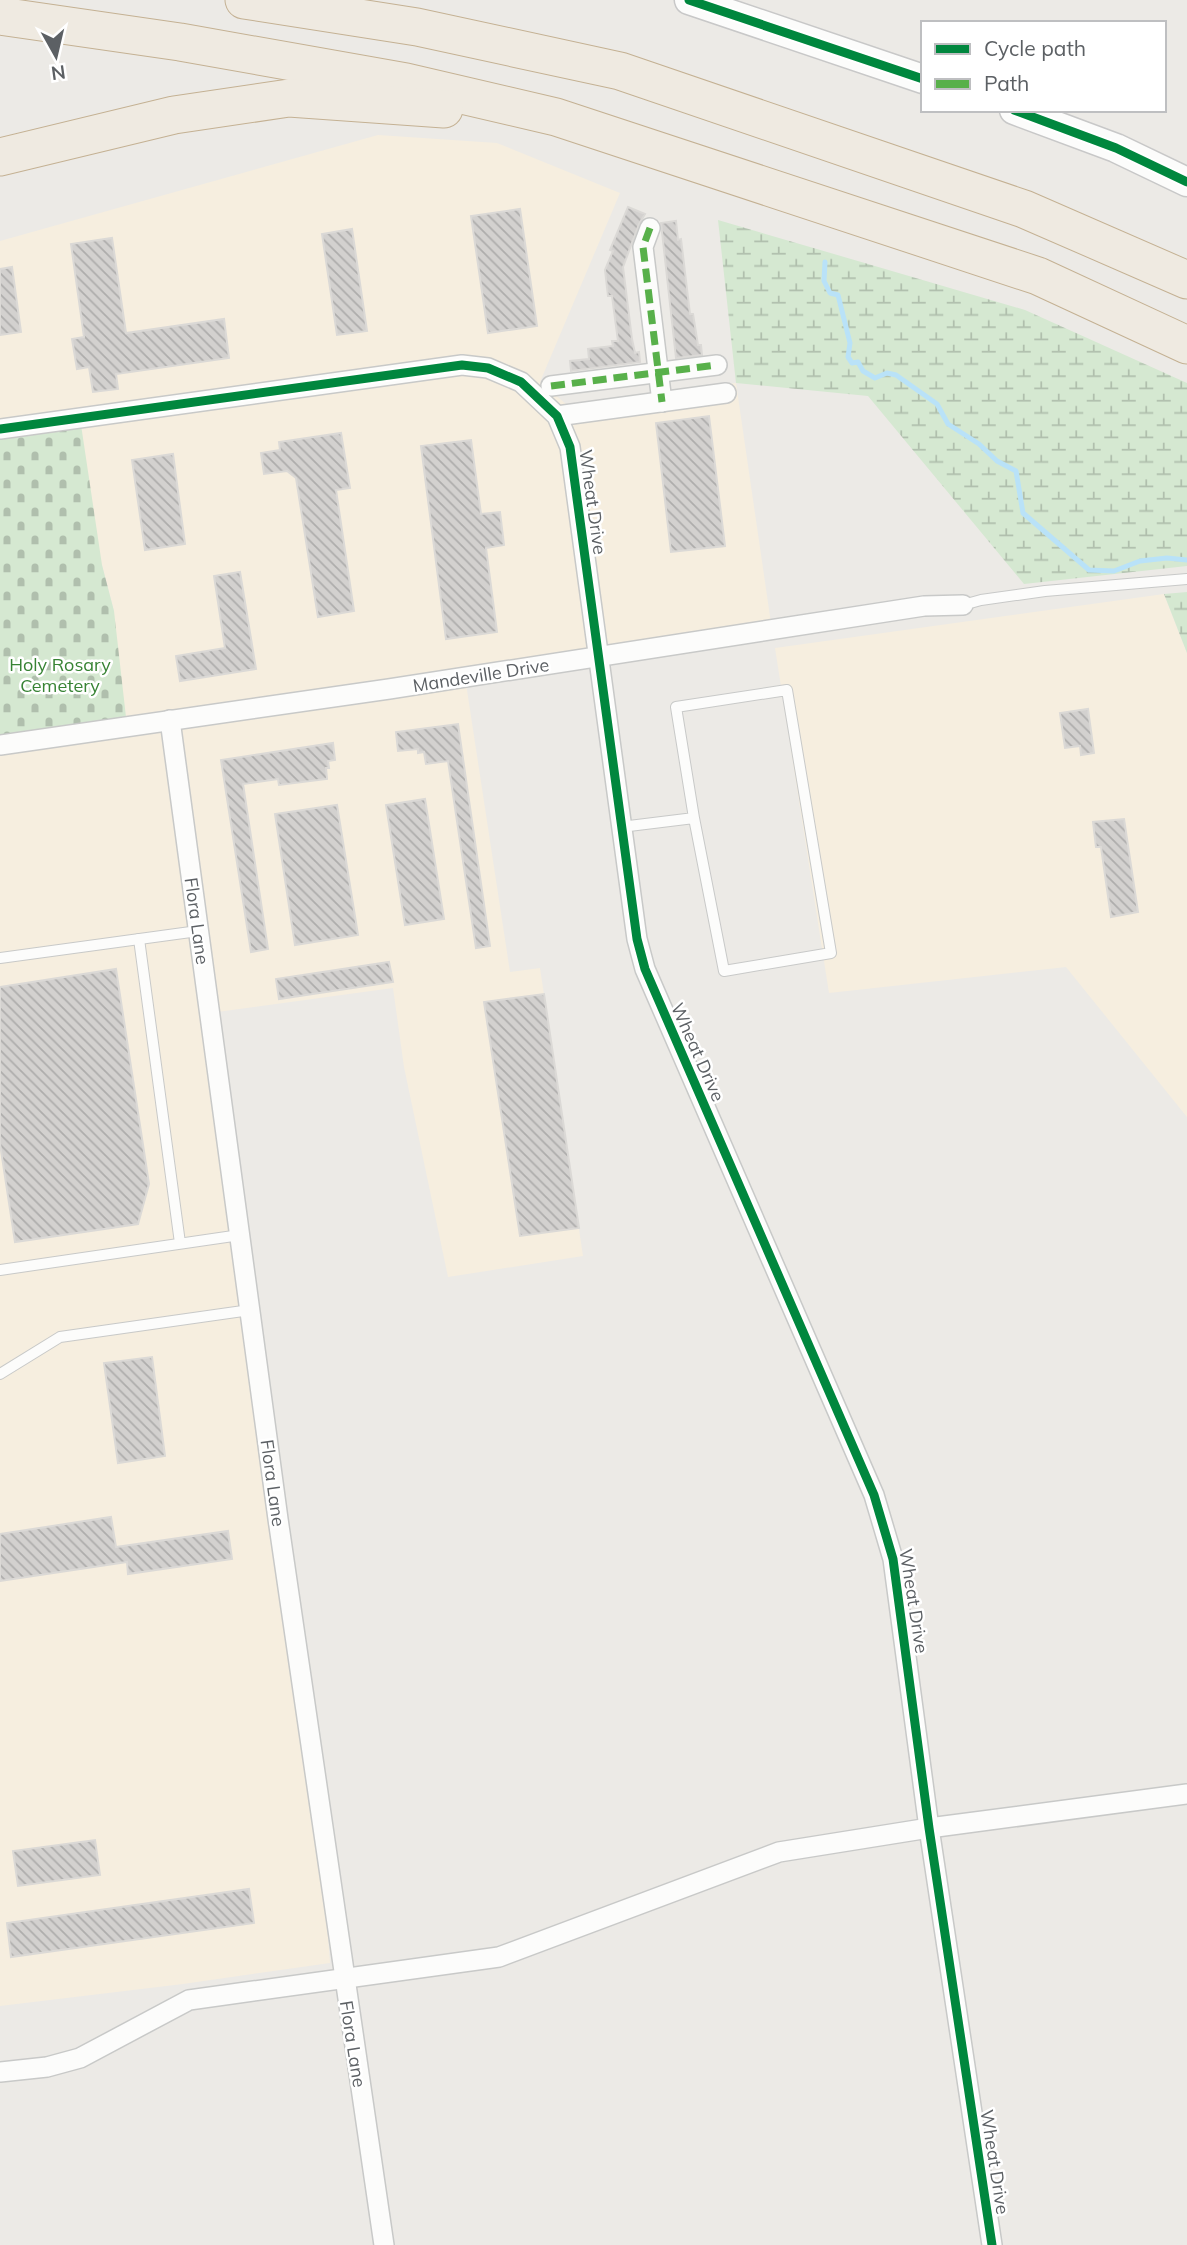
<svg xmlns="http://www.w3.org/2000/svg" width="1187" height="2245" viewBox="0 0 1187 2245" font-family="Mulish,sans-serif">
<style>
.commercial{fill:#f6eedf}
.wetland{fill:url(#wetland-marsh)}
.cemetery{fill:url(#cemetery-stones)}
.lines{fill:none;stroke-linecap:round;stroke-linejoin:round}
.stream{stroke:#b9e2f8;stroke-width:5}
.building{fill:url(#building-back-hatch);stroke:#dbd9d6;stroke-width:2}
.lane-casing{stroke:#c8c9c8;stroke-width:12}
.street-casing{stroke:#c8c9c8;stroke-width:22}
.secondary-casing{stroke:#c8c8c8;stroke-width:31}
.highway-casing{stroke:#c4b193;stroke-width:39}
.lane{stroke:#fcfcfb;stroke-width:10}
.street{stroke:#fcfcfb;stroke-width:19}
.secondary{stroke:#fcfcfb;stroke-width:28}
.highway{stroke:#efeae1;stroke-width:37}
.quiet{stroke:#58b04a;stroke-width:7;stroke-dasharray:14 7;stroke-linecap:butt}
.cycleway-casing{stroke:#fff;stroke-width:13}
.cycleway{stroke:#00873e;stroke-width:9}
.labels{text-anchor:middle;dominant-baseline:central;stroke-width:5;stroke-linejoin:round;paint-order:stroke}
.street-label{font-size:18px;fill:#5c6064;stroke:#fff}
.park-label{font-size:18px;fill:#378334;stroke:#fff}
</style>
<defs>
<pattern id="wetland-marsh" width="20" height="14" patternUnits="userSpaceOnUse" patternTransform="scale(1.75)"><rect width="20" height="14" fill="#d5e8d1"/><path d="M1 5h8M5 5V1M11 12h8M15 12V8" fill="none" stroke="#b0bfad"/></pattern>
<pattern id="cemetery-stones" width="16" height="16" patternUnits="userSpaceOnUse" patternTransform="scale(1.75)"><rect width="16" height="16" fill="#d5e8d1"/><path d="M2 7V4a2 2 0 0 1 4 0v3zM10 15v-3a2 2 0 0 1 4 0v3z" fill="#b0bfad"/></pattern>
<pattern id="building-back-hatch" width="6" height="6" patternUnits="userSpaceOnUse" patternTransform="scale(1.75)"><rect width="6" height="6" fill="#d3d1cf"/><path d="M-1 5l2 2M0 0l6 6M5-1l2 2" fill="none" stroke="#aeadac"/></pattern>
</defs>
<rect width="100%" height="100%" fill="#eceae6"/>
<g class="commercial">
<polygon points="378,135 497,143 620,193 540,382 566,404 736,383 772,630 465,677 510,972 540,968 583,1256 448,1277 404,1067 393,988 210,1013 325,1898 330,1963 183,1984 0,2006 0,745 114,611 102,565 0,429 0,241"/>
<polygon points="1164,594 1187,653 1187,1117 1066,967 829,993 775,648"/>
</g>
<g class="wetland">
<polygon points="718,220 1025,310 1187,383 1187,566 1024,584 868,396 736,383"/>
<polygon points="1187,592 1187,653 1164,594"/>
</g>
<polygon class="cemetery" points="80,418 102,565 114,611 127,726 0,745 0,429"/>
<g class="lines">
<polyline class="stream" points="825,262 824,281 830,293 838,295 850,343 848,357 852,363 858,362 863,371 875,378 887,373 896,375 937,404 948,424 979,444 997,461 1016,471 1023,513 1089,570 1114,571 1140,561 1167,558 1187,560"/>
</g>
<g class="building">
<polygon points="628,207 645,214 639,224 623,267 632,339 635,353 639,352 640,362 571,371 570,361 589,359 588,349 613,346 612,341 618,341 612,296 608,296 605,270 613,251 610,250"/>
<polygon points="520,209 537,326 488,333 471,216"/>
<polygon points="676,221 678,240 681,239 690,314 693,314 698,345 701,345 702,355 676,358 661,223"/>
<polygon points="352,229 367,331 337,335 322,234"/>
<polygon points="112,238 126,333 224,319 229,358 116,374 118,389 93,392 89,367 77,369 72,339 84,337 71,244"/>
<polygon points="12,267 21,332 0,335 0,269"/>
<polygon points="709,416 725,546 671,552 656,423"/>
<polygon points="341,433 350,488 336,490 354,611 318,617 296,478 287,471 264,474 261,453 280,450 279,442"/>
<polygon points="471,440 481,514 500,512 504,545 486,548 497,632 446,639 421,446"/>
<polygon points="173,454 185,544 145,550 132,460"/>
<polygon points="240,572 256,669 180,681 176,656 225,648 214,576"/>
<polygon points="1088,709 1094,753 1081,755 1080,746 1065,748 1060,713"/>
<polygon points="458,724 490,946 476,948 448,761 426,764 424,752 418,753 418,749 398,751 396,732"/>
<polygon points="333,743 335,760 328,761 329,768 326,768 327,779 279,785 278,779 243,784 268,949 251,952 221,760"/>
<polygon points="425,799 444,919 405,925 386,805"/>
<polygon points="337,805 358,935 295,945 275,814"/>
<polygon points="1124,819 1138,912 1111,917 1101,847 1096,847 1093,822"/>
<polygon points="389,962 393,982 279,999 276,979"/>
<polygon points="116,969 149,1184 138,1224 15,1242 0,1144 0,987"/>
<polygon points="544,994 579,1228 520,1236 484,1002"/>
<polygon points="152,1357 165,1456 118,1463 104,1363"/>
<polygon points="111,1517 116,1547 228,1531 232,1559 128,1574 127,1562 0,1581 0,1534"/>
<polygon points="95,1840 100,1875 18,1886 13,1851"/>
<polygon points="249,1889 254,1923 11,1957 7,1923"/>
</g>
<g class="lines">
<defs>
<g id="lane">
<polyline points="963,605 981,600 1045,591 1187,579"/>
<polyline points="621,827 694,818 676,707 787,690 831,953 724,971 694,818"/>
<polyline points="139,939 180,1243"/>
<polyline points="0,958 198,931"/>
<polyline points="0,1270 240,1235"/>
<polyline points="0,1374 60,1337 250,1310"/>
</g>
<g id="street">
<polyline points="650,228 643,247 662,402"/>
<polyline points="551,386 717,365"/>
<polyline points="557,416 726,393"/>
<polyline points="0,429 462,365 488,368 521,382 557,416 570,447 637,939 645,969 874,1495 893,1559 929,1828 992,2245"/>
<polyline points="170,720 278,1519 384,2245"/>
<polyline points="0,745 389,689 924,606 963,605"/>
<polyline points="0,2072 47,2067 80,2058 189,2000 499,1957 779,1852 929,1828 1187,1794"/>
</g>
<g id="secondary">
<polyline points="689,0 923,79"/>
<polyline points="1014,110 1116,148 1187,182"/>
</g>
<g id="highway">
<polyline points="244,0 417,27 620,71 1024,209 1187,280"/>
<polyline points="0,16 180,42 406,82 556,117 1038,276 1187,345"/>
<polyline points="0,157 174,115 289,98 444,109"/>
</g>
</defs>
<use href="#lane" class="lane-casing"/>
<use href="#street" class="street-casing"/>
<use href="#secondary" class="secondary-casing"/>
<use href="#highway" class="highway-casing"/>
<use href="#lane" class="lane"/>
<use href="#street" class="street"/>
<use href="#secondary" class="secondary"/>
<use href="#highway" class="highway"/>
<g class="quiet">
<polyline points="650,228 643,247 662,402"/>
<polyline points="551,386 717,365"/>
</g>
<defs>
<g id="cycleway">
<polyline points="689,0 923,79"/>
<polyline points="1014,110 1116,148 1187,182"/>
<polyline points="0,429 462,365 488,368 521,382 557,416 570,447 637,939 645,969 874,1495 893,1559 929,1828 992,2245"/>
</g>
</defs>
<use href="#cycleway" class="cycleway-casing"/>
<use href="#cycleway" class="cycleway"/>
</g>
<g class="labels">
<g class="street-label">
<text transform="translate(593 502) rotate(82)">Wheat Drive</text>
<text transform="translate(481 675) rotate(-9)">Mandeville Drive</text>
<text transform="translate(197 921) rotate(82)">Flora Lane</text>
<text transform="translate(698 1052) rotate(66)">Wheat Drive</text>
<text transform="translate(273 1483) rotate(82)">Flora Lane</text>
<text transform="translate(914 1601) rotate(81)">Wheat Drive</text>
<text transform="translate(353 2044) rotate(81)">Flora Lane</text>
<text transform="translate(995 2162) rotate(81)">Wheat Drive</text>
</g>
<g class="park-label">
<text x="60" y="664">Holy Rosary<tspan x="60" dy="21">Cemetery</tspan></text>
</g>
</g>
<rect x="921" y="21" width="245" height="91" fill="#ffffff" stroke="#bebfc1" stroke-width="2"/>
<rect x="935" y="44" width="35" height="10" fill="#00873e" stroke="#bebfc1" stroke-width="2"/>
<text x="984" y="56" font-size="21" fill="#5c6064">Cycle path</text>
<rect x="935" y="79" width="35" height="10" fill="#58b04a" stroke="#bebfc1" stroke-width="2"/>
<text x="984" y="91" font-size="21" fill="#5c6064">Path</text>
<g transform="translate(56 56) rotate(172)" stroke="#ffffff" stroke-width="5" paint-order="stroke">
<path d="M0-5L12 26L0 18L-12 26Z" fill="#5c6064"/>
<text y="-10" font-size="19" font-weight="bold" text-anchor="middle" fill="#5c6064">N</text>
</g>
</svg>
